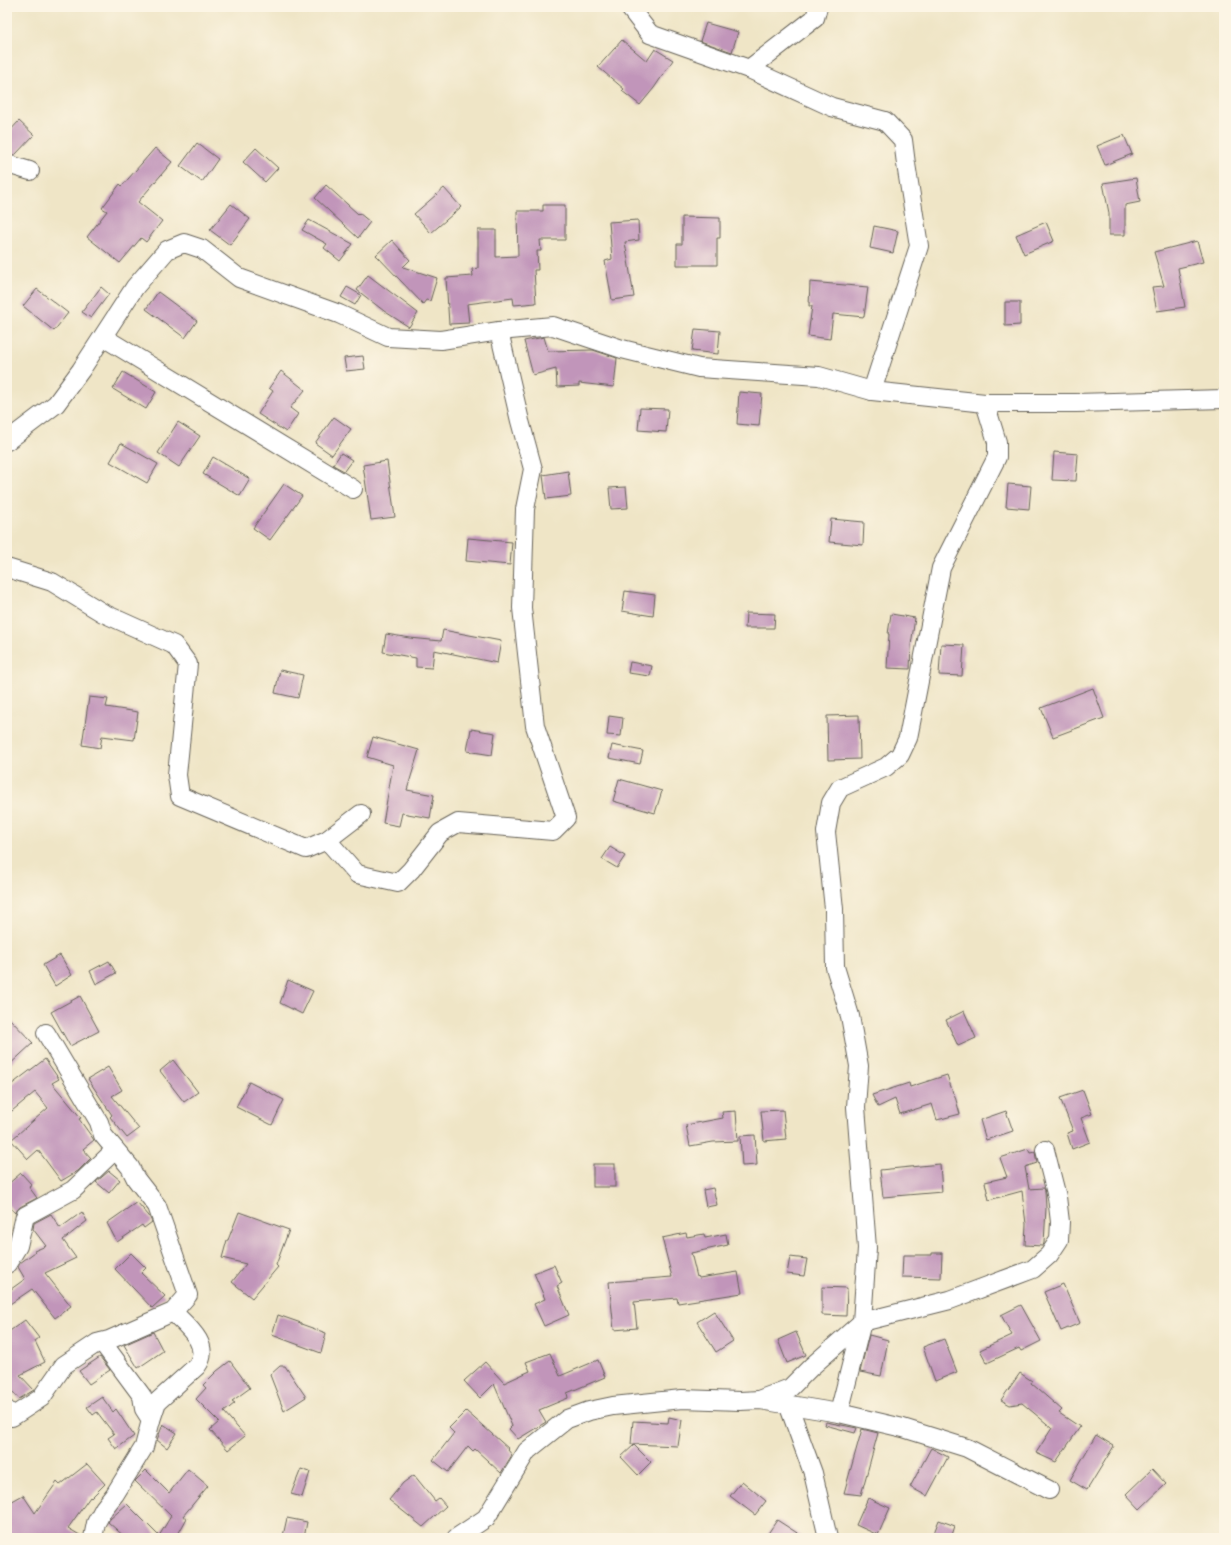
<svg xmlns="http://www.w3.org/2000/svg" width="1231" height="1545" viewBox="0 0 1231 1545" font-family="Pangolin,sans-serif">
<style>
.building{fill:#c195ba}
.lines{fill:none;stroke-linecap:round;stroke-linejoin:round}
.minor-casing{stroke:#666258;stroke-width:20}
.minor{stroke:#fff;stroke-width:18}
</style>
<rect width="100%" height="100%" fill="#fcf5e5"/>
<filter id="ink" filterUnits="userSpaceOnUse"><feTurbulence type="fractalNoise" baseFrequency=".025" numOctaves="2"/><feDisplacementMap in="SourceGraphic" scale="8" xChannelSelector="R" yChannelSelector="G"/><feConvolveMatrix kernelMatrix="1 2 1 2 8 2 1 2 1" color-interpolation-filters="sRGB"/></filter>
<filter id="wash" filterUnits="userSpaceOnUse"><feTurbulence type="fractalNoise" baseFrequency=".012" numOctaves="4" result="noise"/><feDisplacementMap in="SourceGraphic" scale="16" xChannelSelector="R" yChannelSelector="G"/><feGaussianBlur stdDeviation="0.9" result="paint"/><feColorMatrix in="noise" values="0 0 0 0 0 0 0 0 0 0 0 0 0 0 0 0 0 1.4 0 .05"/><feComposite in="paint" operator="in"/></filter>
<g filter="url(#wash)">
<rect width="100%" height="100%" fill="#efe5c6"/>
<g id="blocks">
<g class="building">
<polygon points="706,23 738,32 732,52 700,41"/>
<polygon points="622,40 647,61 655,49 673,60 654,88 640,105 622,91 624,89 598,67"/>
<polygon points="19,121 34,135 15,155 7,154 7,134"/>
<polygon points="1124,135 1132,154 1105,165 1097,146"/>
<polygon points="197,143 218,159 202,182 180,166"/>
<polygon points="155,148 172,162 138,202 162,221 146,242 141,238 120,263 87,237 107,211 102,208 120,184 122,186"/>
<polygon points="256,148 278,168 265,182 243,162"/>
<polygon points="1136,178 1140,202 1125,205 1125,235 1109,235 1109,213 1103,183"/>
<polygon points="326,185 358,214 359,213 370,222 358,238 315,198"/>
<polygon points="444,188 461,207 431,233 414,214"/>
<polygon points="231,204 250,219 230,245 210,230"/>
<polygon points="543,205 565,205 565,240 540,240 541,251 537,251 538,270 534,270 536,303 514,305 513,298 467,304 469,323 449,324 446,278 473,276 472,269 478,268 478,230 496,230 496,257 518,256 517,211 543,211"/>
<polygon points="682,217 720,218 720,238 717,238 717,265 677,265 677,244 682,244"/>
<polygon points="309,220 353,244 340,261 324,248 327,244 302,230"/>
<polygon points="638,220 639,240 625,242 634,297 612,300 605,261 612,259 609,222"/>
<polygon points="1046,222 1054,241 1024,254 1016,235"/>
<polygon points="874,226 898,231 893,253 870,248"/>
<polygon points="392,240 410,260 403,267 437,278 430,301 426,300 423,304 376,255"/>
<polygon points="1197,241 1203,262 1178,268 1185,307 1157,311 1152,287 1164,286 1154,252"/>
<polygon points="368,275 418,313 409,327 384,311 357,290"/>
<polygon points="810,282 868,287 864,317 833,314 830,339 808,336 812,306 809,306"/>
<polygon points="101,287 109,294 91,318 82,312"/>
<polygon points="347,287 361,295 355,305 341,297"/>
<polygon points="37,289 68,313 54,331 23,306"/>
<polygon points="158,292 197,321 185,338 146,309"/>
<polygon points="1005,302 1020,302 1020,325 1005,326"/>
<polygon points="695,329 720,331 718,354 692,351"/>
<polygon points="544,337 548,351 593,350 617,358 614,387 579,383 579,386 557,387 556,369 533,375 524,341"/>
<polygon points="363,356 365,369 346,371 344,358"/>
<polygon points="281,371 305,390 290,408 298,414 286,432 258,414 273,391 269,388"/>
<polygon points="123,372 156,392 146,409 113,389"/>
<polygon points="739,392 762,394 759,426 737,424"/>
<polygon points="640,408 668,409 666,432 638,430"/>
<polygon points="334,417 351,429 332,455 315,443"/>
<polygon points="178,422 200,436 179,467 158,453"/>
<polygon points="121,443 158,464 147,483 110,462"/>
<polygon points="1054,452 1078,454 1076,481 1052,480"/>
<polygon points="341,453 352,460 344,471 333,465"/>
<polygon points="213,457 250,479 240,496 203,474"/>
<polygon points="387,461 395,517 371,520 363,465"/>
<polygon points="568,471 571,496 546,499 543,475"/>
<polygon points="284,484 302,496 270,540 253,528"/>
<polygon points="1008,484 1031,486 1029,509 1006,507"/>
<polygon points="626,487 628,508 611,509 609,488"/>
<polygon points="831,519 864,522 863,545 829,542"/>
<polygon points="468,538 512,542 510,565 466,561"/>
<polygon points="625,591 655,595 653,616 622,611"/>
<polygon points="746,613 775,614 774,628 745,628"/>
<polygon points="891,614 915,618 911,645 910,669 887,668 889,634 888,634"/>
<polygon points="443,630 501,641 497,663 434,650 432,668 416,667 416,658 383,652 386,634 410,638 441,641"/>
<polygon points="941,644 964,645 962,676 939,675"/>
<polygon points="630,662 652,666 650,676 628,673"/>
<polygon points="280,670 303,675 298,698 275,693"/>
<polygon points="1093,688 1104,718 1053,737 1041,708"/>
<polygon points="89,697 108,699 106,707 138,712 134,740 102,736 100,748 82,745"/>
<polygon points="859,715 860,759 828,760 827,716"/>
<polygon points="609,716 623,718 621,736 607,735"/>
<polygon points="471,729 495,733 492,755 467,751"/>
<polygon points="373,737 419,750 407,790 434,795 430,818 402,813 399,826 383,823 393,765 367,757"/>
<polygon points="612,745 643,751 640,764 609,758"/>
<polygon points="619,779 662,791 655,813 613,801"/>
<polygon points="610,847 625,856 617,868 602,859"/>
<polygon points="60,955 72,975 55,986 43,965"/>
<polygon points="109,961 116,973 96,984 90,971"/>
<polygon points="288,980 313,991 302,1014 280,1003"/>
<polygon points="80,996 99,1031 70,1046 51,1012"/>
<polygon points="964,1011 976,1038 958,1046 946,1020"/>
<polygon points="7,1016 33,1043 7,1067"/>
<polygon points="45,1059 59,1079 52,1083 81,1118 79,1119 94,1140 83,1149 91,1158 78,1171 61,1181 38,1150 28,1159 11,1140 48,1108 35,1092 7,1115 7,1088"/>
<polygon points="173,1060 198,1092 184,1102 160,1071"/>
<polygon points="108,1067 122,1090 112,1096 139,1129 127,1138 110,1117 112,1115 88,1079"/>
<polygon points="947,1075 953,1093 954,1093 960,1114 937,1120 932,1104 900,1114 895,1099 878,1107 872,1095 909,1083 910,1087"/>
<polygon points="249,1082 284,1100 272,1125 236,1107"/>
<polygon points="1083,1090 1092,1114 1081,1118 1090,1142 1072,1149 1067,1133 1073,1131 1060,1098"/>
<polygon points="783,1110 786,1139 764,1141 761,1111"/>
<polygon points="736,1111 738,1141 713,1142 690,1146 686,1125 723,1118 722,1112"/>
<polygon points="1006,1111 1013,1131 986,1140 980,1120"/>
<polygon points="755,1135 757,1165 742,1166 740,1136"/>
<polygon points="1028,1149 1030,1153 1035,1152 1037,1163 1025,1167 1029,1189 1044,1188 1045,1191 1046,1208 1044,1243 1043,1246 1025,1245 1026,1224 1022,1191 989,1200 985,1182 1007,1177 1000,1158"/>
<rect x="593" y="1164" width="22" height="23"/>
<polygon points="940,1164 942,1192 883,1197 880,1170"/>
<polygon points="109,1171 120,1180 109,1193 96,1182"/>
<polygon points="21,1173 32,1185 29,1187 37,1198 20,1207 15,1213 7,1204 7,1185"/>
<polygon points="713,1188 717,1205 706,1207 703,1190"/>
<polygon points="137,1202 149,1216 152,1222 144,1228 142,1225 117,1242 107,1223"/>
<polygon points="82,1212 87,1221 63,1240 76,1258 45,1273 71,1306 55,1318 32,1289 7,1306 7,1292 25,1279 18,1267 20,1263 35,1252 34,1251 46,1246 33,1229 34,1223 51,1214 60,1228"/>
<polygon points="239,1212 289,1230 276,1265 278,1267 252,1298 232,1282 246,1264 222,1258 227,1240 228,1240"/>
<polygon points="686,1233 687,1237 704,1234 705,1238 726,1234 728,1245 691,1253 697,1277 698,1276 699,1278 738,1272 742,1293 678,1303 677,1298 634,1302 637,1328 614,1330 609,1282 672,1277 662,1238"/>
<polygon points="131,1253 146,1268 141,1273 165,1296 152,1308 115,1269"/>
<polygon points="932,1253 942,1253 941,1278 902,1277 903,1255 932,1255"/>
<polygon points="790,1257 807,1259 804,1276 787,1274"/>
<polygon points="554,1265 562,1283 557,1286 569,1315 544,1326 534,1304 545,1299 534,1273"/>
<polygon points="1063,1284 1080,1323 1061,1331 1044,1292"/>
<polygon points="822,1287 847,1288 846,1316 822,1315"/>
<polygon points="1021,1305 1041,1341 1021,1351 1019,1348 987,1363 980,1350 1012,1335 1001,1315"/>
<polygon points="714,1311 733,1341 716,1352 697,1322"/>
<polygon points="278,1315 301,1323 301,1324 326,1333 321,1353 272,1335"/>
<polygon points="25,1320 39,1338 35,1341 45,1362 20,1375 34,1390 19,1399 7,1385 7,1333"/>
<polygon points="153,1332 163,1351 138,1368 124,1345"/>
<polygon points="796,1332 806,1355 787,1363 778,1340"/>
<polygon points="869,1335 888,1340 881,1376 860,1372"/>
<polygon points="944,1339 957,1372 935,1381 923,1347"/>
<polygon points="550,1353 560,1376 598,1360 605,1377 567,1393 568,1398 539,1410 546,1422 518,1439 509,1429 512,1426 494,1384 480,1398 464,1381 485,1362 504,1383 530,1371 526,1362"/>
<polygon points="100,1357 110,1370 89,1384 79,1371"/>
<polygon points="230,1361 250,1388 232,1401 235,1403 224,1412 245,1436 228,1450 210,1430 219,1422 196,1399 206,1388 203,1385 217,1371"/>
<polygon points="280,1366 285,1366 306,1397 284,1411 270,1375"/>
<polygon points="1020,1373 1032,1381 1031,1383 1062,1410 1059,1413 1080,1427 1056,1462 1036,1453 1052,1428 1022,1403 1010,1405 1001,1400"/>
<polygon points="102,1397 113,1412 116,1409 134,1436 116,1449 108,1438 114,1434 97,1412 93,1415 87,1407"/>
<polygon points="466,1411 509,1449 508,1450 512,1455 501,1473 475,1449 473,1451 468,1446 448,1472 433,1460 454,1433 449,1428"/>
<polygon points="669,1417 682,1420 678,1446 631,1444 633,1421 668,1423"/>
<polygon points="826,1422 857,1428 855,1433 825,1425"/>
<polygon points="163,1424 177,1433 167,1448 157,1440"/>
<polygon points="862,1429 878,1433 861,1495 844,1493"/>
<polygon points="1096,1435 1114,1446 1087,1490 1070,1480"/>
<polygon points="634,1445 651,1462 638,1475 621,1457"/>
<polygon points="931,1448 948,1457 927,1496 910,1487"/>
<polygon points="87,1464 105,1484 91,1498 90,1497 68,1528 83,1537 83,1538 7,1538 7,1504 23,1495 35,1513 57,1482 60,1485"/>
<polygon points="188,1469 208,1486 183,1516 187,1518 176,1538 126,1538 108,1522 110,1519 127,1504 159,1536 171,1516 135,1481 146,1470 169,1493"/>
<polygon points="301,1469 310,1472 302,1497 291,1494"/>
<polygon points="1152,1469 1166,1484 1140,1509 1126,1494"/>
<polygon points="414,1475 435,1501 439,1498 446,1506 423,1527 389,1500 403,1483"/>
<polygon points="742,1481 766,1501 755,1515 730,1496"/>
<polygon points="868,1498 890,1508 878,1535 856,1525"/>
<polygon points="287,1518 307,1522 304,1538 283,1536"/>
<polygon points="777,1520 805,1538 765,1538"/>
<polygon points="939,1520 955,1526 951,1538 932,1538"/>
</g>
</g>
</g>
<g filter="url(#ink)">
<use href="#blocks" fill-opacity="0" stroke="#666258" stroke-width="1"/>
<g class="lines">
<defs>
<g id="minor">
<polyline points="629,7 650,34 749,69 832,107 885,121 903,140 906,164 919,246 872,391"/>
<polyline points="749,69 815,18 818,7"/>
<polyline points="7,164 30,171"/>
<polyline points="103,337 353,489"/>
<polyline points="7,441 56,404 81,370 135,287 167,250 184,243 202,249 239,278 339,314 388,337 441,340 499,331 553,326 622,349 699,368 819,376 872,391 985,403 1076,403 1224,399"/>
<polyline points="7,568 52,582 103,613 174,645 188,664 177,775 180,796 306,849 327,840 361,814"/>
<polyline points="327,840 357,874 398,883 411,870 440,833 458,823 553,831 566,818 535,726 522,608 525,509 533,469 520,421 499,331"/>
<polyline points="7,1264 18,1246 25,1216 73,1190 115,1150"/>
<polyline points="102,1342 142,1396 144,1409 151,1420"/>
<polyline points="761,1399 790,1388 811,1367 862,1322 950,1300 1033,1269 1049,1255 1059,1240 1060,1222 1057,1197 1045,1150"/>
<polyline points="788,1404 813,1473 828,1538"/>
<polyline points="7,1410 12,1417 41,1398 64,1365 97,1343 109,1340 173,1312 188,1295 157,1206 136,1179 130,1167 103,1135 99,1122 46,1033"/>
<polyline points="839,1413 862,1322 867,1248 856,1107 859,1066 850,1016 835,967 834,909 826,832 831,803 840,788 886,767 900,755 908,738 941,568 997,457 997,442 985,403"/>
<path d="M93,1538L96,1523L104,1508L115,1494L144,1447L151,1420L157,1402L197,1366C212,1345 187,1326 173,1312"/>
<polyline points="456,1538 486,1518 527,1451 567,1419 589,1411 613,1406 682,1399 740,1401 760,1400 839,1413 903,1428 967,1448 1049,1490"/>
</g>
</defs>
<use href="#minor" class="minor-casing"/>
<use href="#minor" class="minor"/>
</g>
</g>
<rect width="1231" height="1545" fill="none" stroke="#fcf5e5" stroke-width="24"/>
</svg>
